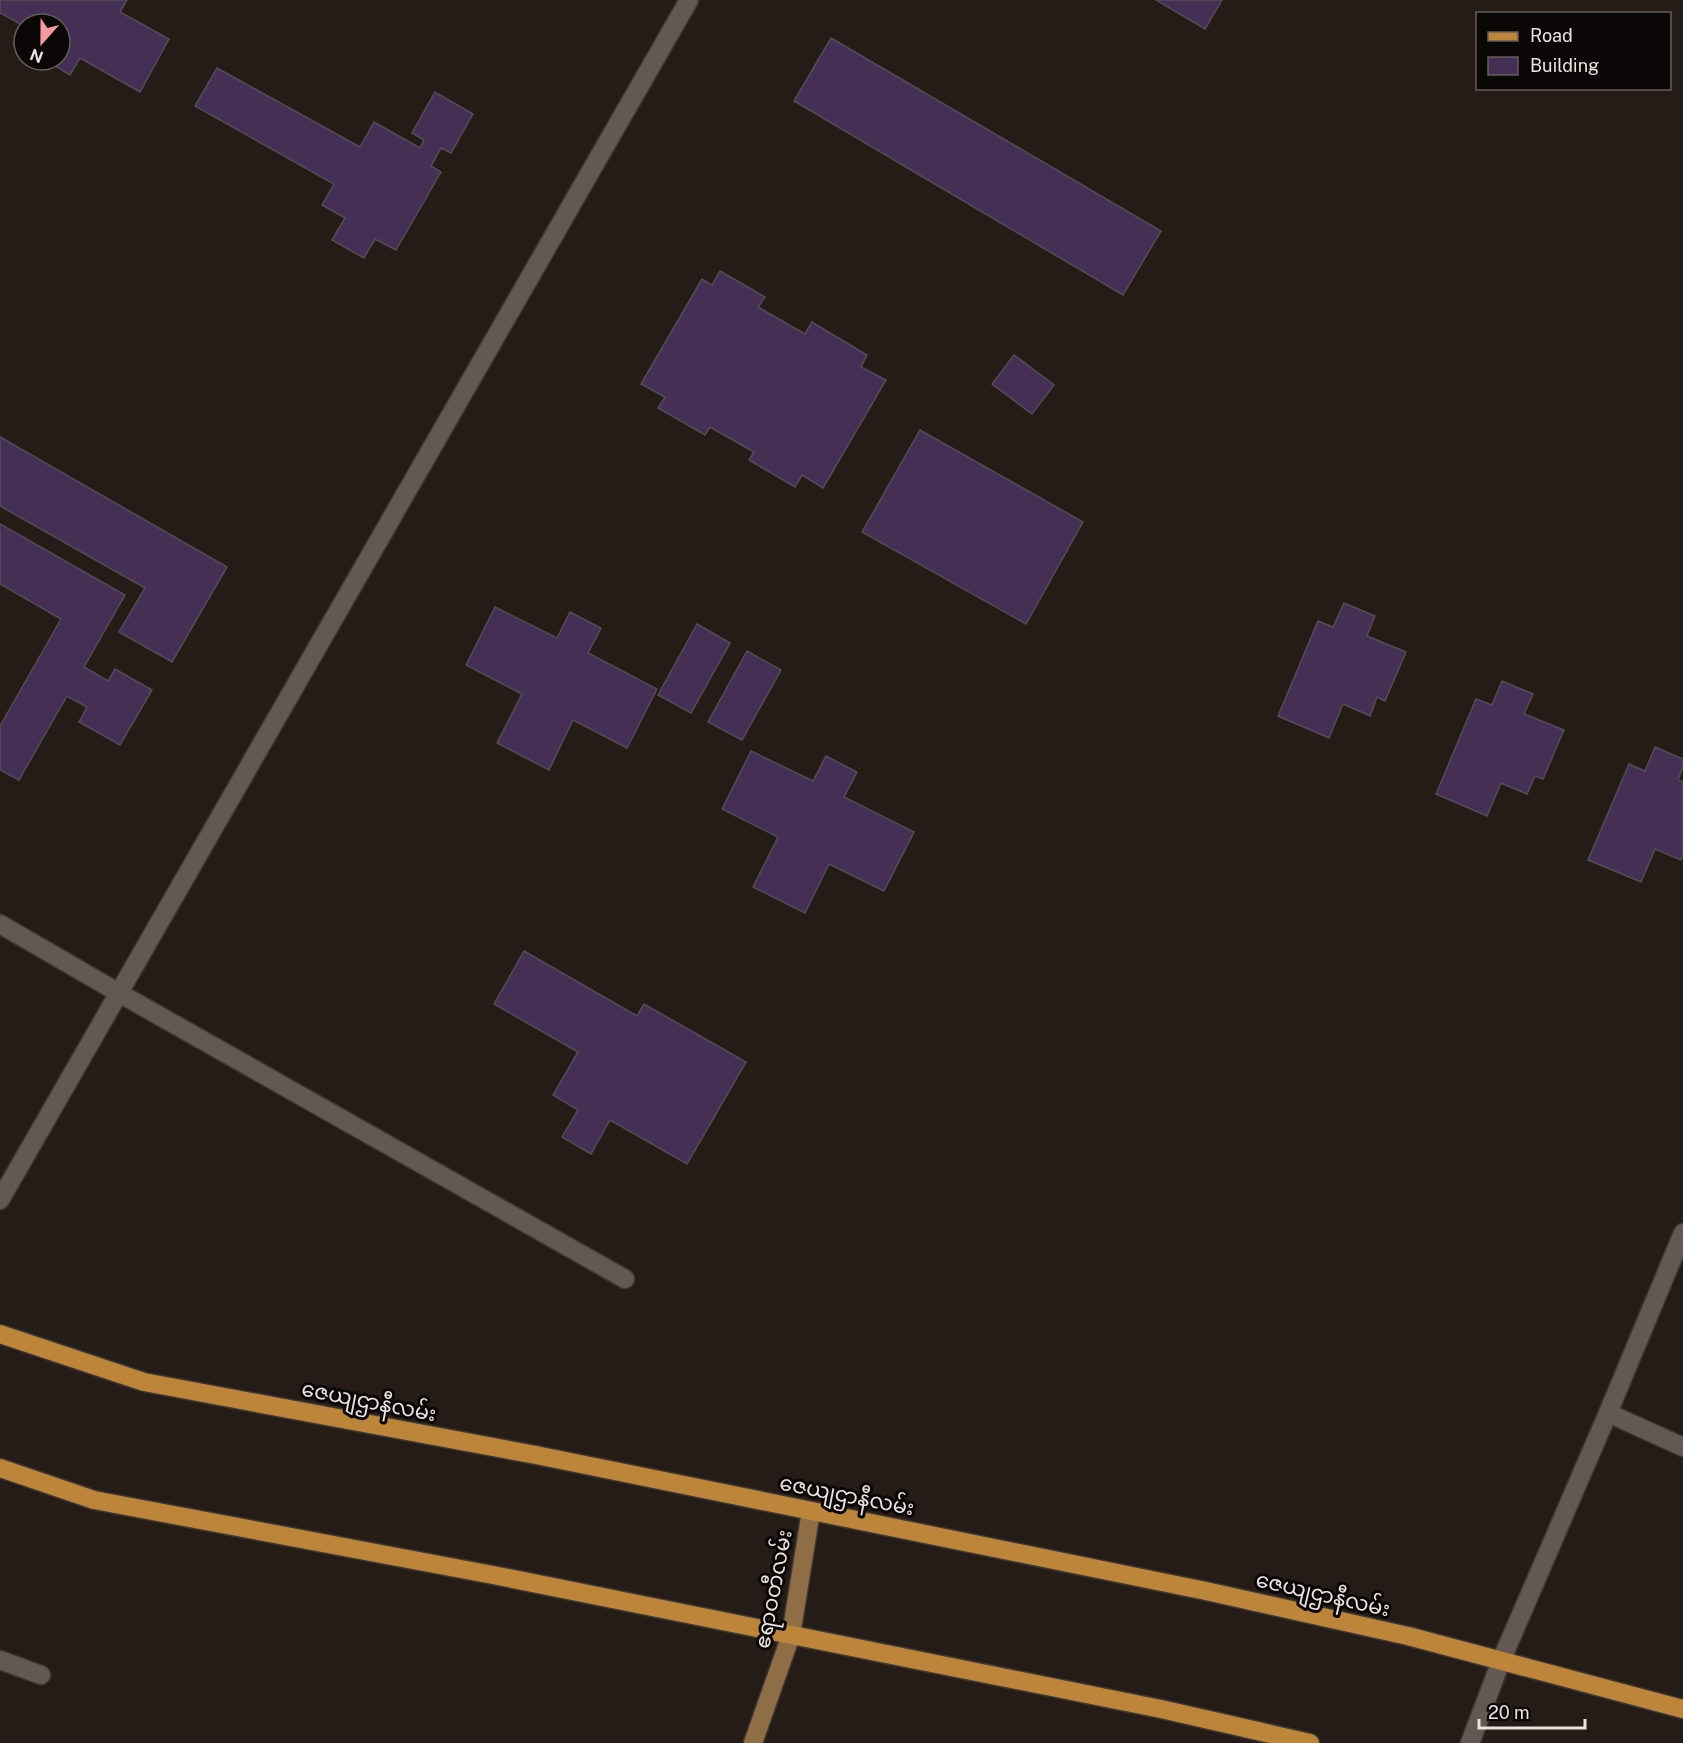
<svg xmlns="http://www.w3.org/2000/svg" width="1683" height="1743" viewBox="0 0 1683 1743" font-family="'Public Sans','Noto Sans Myanmar',sans-serif">
<style>
.building{fill:#462f54;stroke:#524d56;stroke-width:1.5}
.lines{fill:none;stroke-linecap:round;stroke-linejoin:round}
.street-casing{stroke:#3e3734;stroke-width:21}
.secondary-casing{stroke:#3e3734;stroke-width:21}
.primary-casing{stroke:#3e3734;stroke-width:21}
.street{stroke:#635853;stroke-width:18}
.secondary{stroke:#8f6e46;stroke-width:18}
.primary{stroke:#bc8539;stroke-width:18}
.labels{text-anchor:middle;dominant-baseline:central;stroke-width:6;stroke-linejoin:round;paint-order:stroke}
.street-label{font-size:21px;fill:#eae3e0;stroke:#0b0706}
</style>
<rect width="100%" height="100%" fill="#251c17"/>
<g class="building">
<polygon points="0,0 127,0 120,12 169,39 140,92 80,58 70,75 45,60 60,60 60,24 24,24 24,26 0,13"/>
<polygon points="1156,0 1222,0 1205,29"/>
<polygon points="831,38 1161,231 1123,295 794,101"/>
<polygon points="217,68 360,147 374,122 420,148 424,140 412,133 435,92 473,114 451,153 441,148 431,166 441,172 396,250 375,239 364,258 332,240 345,218 322,205 334,184 195,106"/>
<polygon points="720,271 765,297 758,307 805,334 812,322 867,355 861,367 886,380 823,488 802,475 795,487 749,460 754,452 710,427 705,435 658,408 665,397 641,384 702,279 712,285"/>
<polygon points="1014,355 1054,385 1032,414 992,384"/>
<polygon points="920,430 1083,522 1026,624 862,532"/>
<polygon points="0,437 227,567 172,662 119,632 145,588 0,506"/>
<polygon points="0,524 125,595 84,667 108,681 115,669 152,690 120,745 79,722 87,707 67,696 19,780 0,770 0,726 61,619 0,584"/>
<polygon points="1344,603 1375,616 1367,636 1406,652 1385,701 1377,697 1370,716 1343,704 1329,738 1278,716 1318,621 1333,627"/>
<polygon points="495,607 557,638 570,612 601,628 588,653 657,689 627,748 573,720 549,770 497,743 522,694 466,665"/>
<polygon points="697,624 730,643 691,713 658,695"/>
<polygon points="747,651 781,670 742,740 708,722"/>
<polygon points="1502,681 1533,694 1524,714 1564,730 1543,779 1535,776 1527,794 1501,783 1487,816 1436,794 1476,699 1492,705"/>
<polygon points="1655,747 1683,759 1683,767 1678,780 1683,782 1683,854 1681,860 1655,849 1641,882 1588,860 1629,764 1645,771"/>
<polygon points="751,751 813,781 826,756 857,772 844,797 914,832 884,891 829,864 805,913 753,887 778,837 722,809"/>
<polygon points="524,951 637,1016 644,1004 746,1062 687,1164 610,1120 591,1154 562,1137 578,1110 553,1095 578,1052 494,1004"/>
</g>
<g class="lines">
<defs>
<g id="street">
<polyline points="0,924 119,993 625,1279"/>
<polyline points="0,1200 689,0"/>
<polyline points="1608,1413 1683,1447"/>
<polyline points="0,1660 41,1675"/>
<polyline points="1470,1743 1501,1661 1608,1413 1683,1233"/>
</g>
<polyline id="secondary" points="753,1743 791,1635 811,1511"/>
<g id="primary">
<polyline points="0,1334 144,1382 536,1455 1206,1591 1408,1636 1683,1709"/>
<polyline points="0,1468 94,1500 493,1575 1161,1709 1310,1743"/>
</g>
</defs>
<use href="#street" class="street-casing"/>
<use href="#secondary" class="secondary-casing"/>
<use href="#primary" class="primary-casing"/>
<use href="#street" class="street"/>
<use href="#secondary" class="secondary"/>
<use href="#primary" class="primary"/>
</g>
<g class="labels">
<g class="street-label">
<text transform="translate(369 1401) rotate(11)">ဇေယျဌာနီလမ်း</text>
<text transform="translate(847 1495) rotate(11)">ဇေယျဌာနီလမ်း</text>
<text transform="translate(773 1589) rotate(-79)">ဧရာဝတီလမ်း</text>
<text transform="translate(1323 1594) rotate(13)">ဇေယျဌာနီလမ်း</text>
</g>
</g>
<rect x="1476" y="12" width="195" height="78" fill="#0b0706" stroke="#645f5d" stroke-width="1.5"/>
<rect x="1488" y="32" width="30" height="9" fill="#bc8539" stroke="#645f5d" stroke-width="1.5"/>
<text x="1530" y="42" font-size="18" fill="#eae3e0">Road</text>
<rect x="1488" y="57" width="30" height="18" fill="#462f54" stroke="#645f5d" stroke-width="1.5"/>
<text x="1530" y="72" font-size="18" fill="#eae3e0">Building</text>
<g transform="translate(42 42) rotate(201)"><circle r="28" fill="#0b0706" stroke="#645f5d" stroke-width="1.5"/>
<path d="M0-4.5L10 22L0 15L-10 22Z" fill="#f49aa0"/>
<text y="-9" font-size="16" font-weight="bold" text-anchor="middle" fill="#eae3e0">N</text>
</g>
<path d="M1479 1719v9h106v-9" fill="none" stroke="#eae3e0" stroke-width="3"/>
<text x="1488" y="1719" font-size="18" fill="#eae3e0" stroke="#0b0706" stroke-width="4.5" paint-order="stroke">20 m</text>
</svg>
